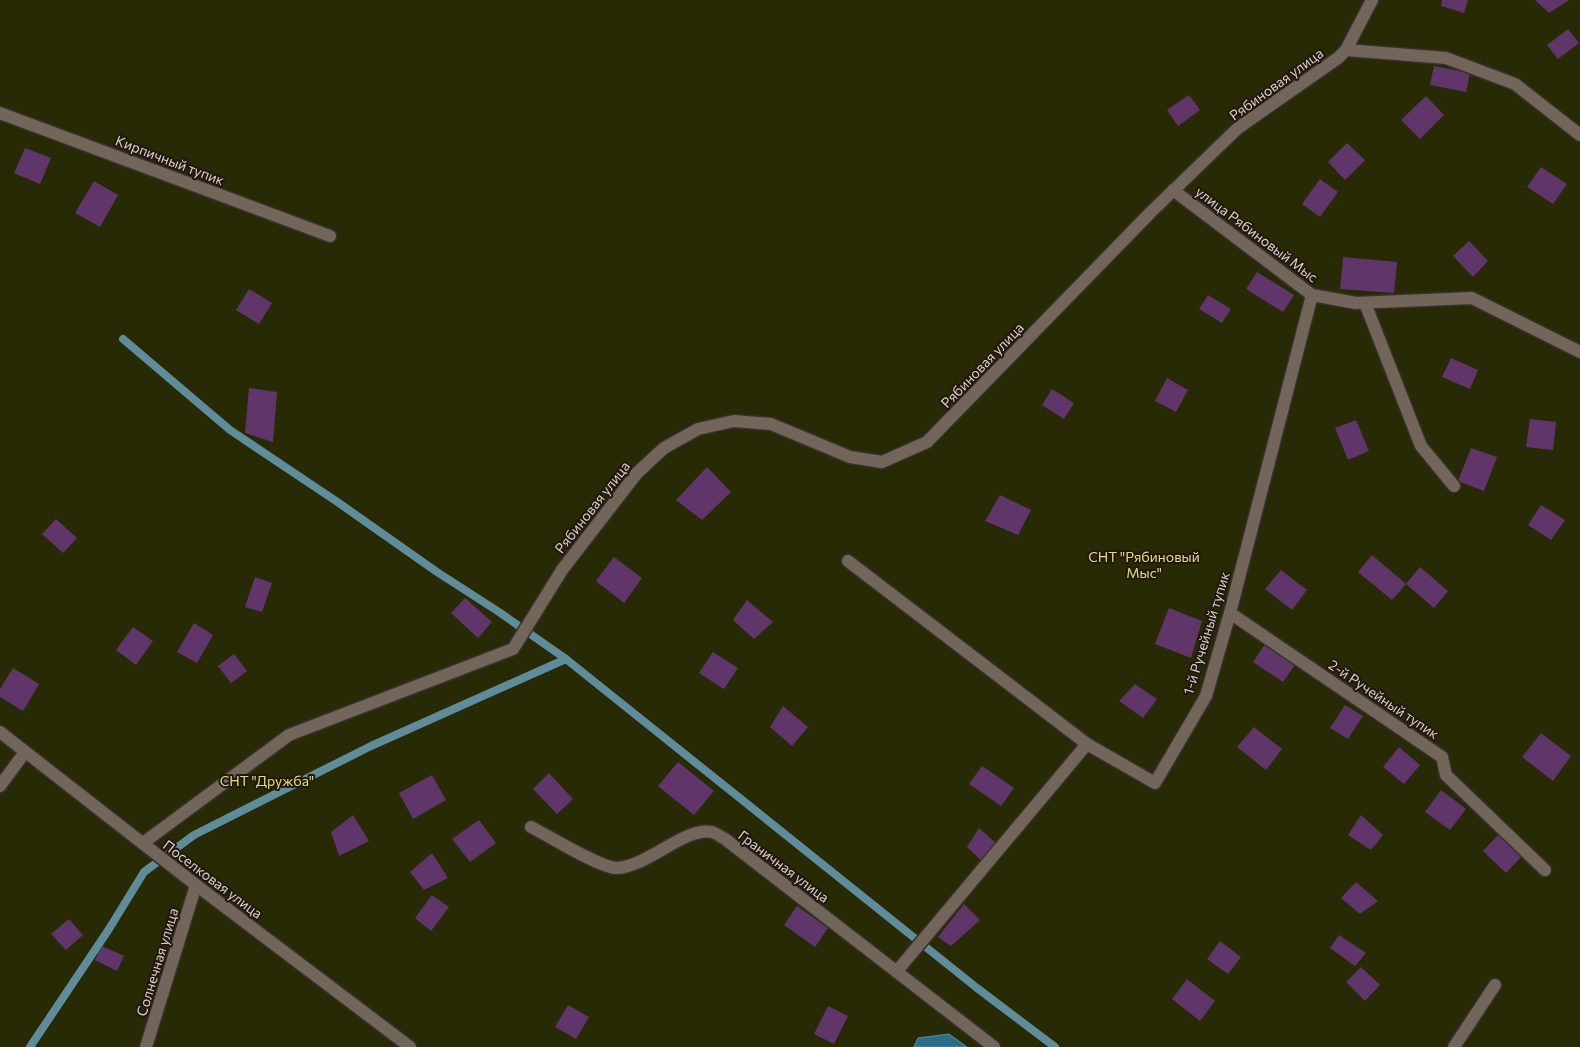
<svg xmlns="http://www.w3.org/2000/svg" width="1580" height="1047" viewBox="0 0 1580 1047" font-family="Commissioner,sans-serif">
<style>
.green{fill:#282905}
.water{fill:#2a6e87;stroke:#5e8c9b}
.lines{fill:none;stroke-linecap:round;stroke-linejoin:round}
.stream{stroke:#5e8c9b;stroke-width:8}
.building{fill:#60366a}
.minor-casing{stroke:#39312d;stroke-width:15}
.minor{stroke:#726559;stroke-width:12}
.labels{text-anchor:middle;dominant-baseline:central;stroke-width:4;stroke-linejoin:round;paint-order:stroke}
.street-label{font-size:14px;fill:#d8d1ca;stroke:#23180f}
.park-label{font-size:14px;fill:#dce078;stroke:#23180f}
</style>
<rect width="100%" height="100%" fill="#23180f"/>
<rect class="green" x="0" y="0" width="1580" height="1047"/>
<polygon class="water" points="949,1034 967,1047 914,1047 918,1038"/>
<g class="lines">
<g class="stream">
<polyline points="123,339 230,430 336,501 437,572 499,612 566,659 977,988 1055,1047"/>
<polyline points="30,1047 109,929 144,872 194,835 371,746 566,659"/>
</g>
</g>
<g class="building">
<polygon points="1442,0 1468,0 1464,13 1441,6"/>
<polygon points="1535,0 1569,0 1549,13"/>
<polygon points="1568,29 1579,43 1558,59 1547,45"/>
<polygon points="1434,66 1470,73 1466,92 1430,85"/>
<polygon points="1189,95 1200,110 1178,126 1167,110"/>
<polygon points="1426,96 1444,115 1420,139 1401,120"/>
<polygon points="1347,143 1365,160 1345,180 1328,162"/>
<polygon points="25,148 51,158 40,184 14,173"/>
<polygon points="1541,167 1567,184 1553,204 1527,187"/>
<polygon points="1320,179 1338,192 1320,217 1302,204"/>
<polygon points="94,181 118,195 100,227 75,213"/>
<polygon points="1469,241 1488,261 1473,277 1453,256"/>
<polygon points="1343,257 1397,262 1394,293 1340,289"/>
<polygon points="1257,272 1294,295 1283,312 1246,289"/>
<polygon points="249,289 272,303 259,324 236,310"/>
<polygon points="1208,295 1231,309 1222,323 1199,309"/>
<polygon points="1451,358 1478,370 1470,389 1442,377"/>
<polygon points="1167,378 1188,390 1176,412 1155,401"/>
<polygon points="249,388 277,392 273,442 245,433"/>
<polygon points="1052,389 1074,403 1064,419 1042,405"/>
<polygon points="1530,419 1556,422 1553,450 1526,447"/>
<polygon points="1356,420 1369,451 1348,460 1335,428"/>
<polygon points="1471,448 1497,457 1484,491 1458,481"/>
<polygon points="707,467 731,492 702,520 676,500"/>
<polygon points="1000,495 1031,510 1018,535 985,521"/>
<polygon points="1541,505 1565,520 1551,540 1528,525"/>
<polygon points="56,519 77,538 63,553 42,534"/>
<polygon points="1372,555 1406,584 1392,600 1358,572"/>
<polygon points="614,557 642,578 624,603 596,581"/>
<polygon points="1420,567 1448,591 1434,608 1406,584"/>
<polygon points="1281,570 1307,590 1292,610 1265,589"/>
<polygon points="255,577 272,583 262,612 245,607"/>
<polygon points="465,598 492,622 478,638 451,613"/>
<polygon points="747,600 773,622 754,639 733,620"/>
<polygon points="1169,608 1202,621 1191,658 1155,644"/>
<polygon points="194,623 213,635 197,663 177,652"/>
<polygon points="133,627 153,641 136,665 116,650"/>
<polygon points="1265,644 1295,665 1283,682 1253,662"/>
<polygon points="713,652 738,668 724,689 699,673"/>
<polygon points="234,654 247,671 231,683 218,666"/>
<polygon points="13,668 39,684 23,711 0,697 0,689"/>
<polygon points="1135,684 1157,699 1143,718 1119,701"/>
<polygon points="1345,705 1363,716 1348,739 1330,728"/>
<polygon points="783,706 808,727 792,746 770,727"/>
<polygon points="1254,727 1282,749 1266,770 1237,747"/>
<polygon points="1541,733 1571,756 1553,781 1522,757"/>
<polygon points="1399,747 1420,765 1404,784 1383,767"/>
<polygon points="678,762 714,791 694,815 658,786"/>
<polygon points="982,766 1014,788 1001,806 969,784"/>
<polygon points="549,773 573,799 557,814 533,789"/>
<polygon points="432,775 446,800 413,819 399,793"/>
<polygon points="1441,790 1466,809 1450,830 1425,812"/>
<polygon points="353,815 369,841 339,856 331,832"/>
<polygon points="1361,815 1383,835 1371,850 1348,835"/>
<polygon points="479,820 496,843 470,862 452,839"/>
<polygon points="979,828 997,844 982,861 967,847"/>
<polygon points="1499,834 1522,856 1506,873 1483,851"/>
<polygon points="432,853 448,878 424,890 410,872"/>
<polygon points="1356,882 1378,901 1360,914 1341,898"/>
<polygon points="432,895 449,907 431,931 415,918"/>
<polygon points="964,904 980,920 951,946 938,937"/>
<polygon points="797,906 828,928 815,947 784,925"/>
<polygon points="69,919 83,935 66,950 51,934"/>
<polygon points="1339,935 1366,953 1355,966 1330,948"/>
<polygon points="1220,941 1241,957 1228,974 1207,959"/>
<polygon points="102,946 124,956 117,971 95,960"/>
<polygon points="1361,967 1380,985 1365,1001 1346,982"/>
<polygon points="1187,979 1215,1001 1200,1021 1172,999"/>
<polygon points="568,1005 589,1017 576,1039 555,1027"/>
<polygon points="828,1006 848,1016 834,1044 814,1034"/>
</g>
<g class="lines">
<defs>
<g id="minor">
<polyline points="1346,50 1446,58 1515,84 1580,135"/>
<polyline points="0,113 330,236"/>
<polyline points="1173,190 1312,295 1356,303 1472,298 1580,352"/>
<polyline points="1365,303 1421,446 1454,486"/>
<polyline points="848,561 1087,744"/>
<polyline points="1230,613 1442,757 1446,775 1545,870"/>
<polyline points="0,732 196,885 410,1047"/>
<polyline points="0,786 25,752"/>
<path d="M531,827C549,836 600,868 617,868C647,867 686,826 712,832C716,833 721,837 725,839L994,1047"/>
<polyline points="143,843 289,735 513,649 562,570 637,473 664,448 698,429 734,421 771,424 850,457 882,462 927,442 1151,212 1238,128 1338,58 1346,50 1372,0"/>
<polyline points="897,971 1087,744 1155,783 1206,696 1230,613 1312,295"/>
<polyline points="146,1047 196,885"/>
<polyline points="1454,1047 1495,985"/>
</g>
</defs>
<use href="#minor" class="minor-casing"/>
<use href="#minor" class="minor"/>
</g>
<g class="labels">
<g class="street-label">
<text transform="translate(1276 84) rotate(-36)">Рябиновая улица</text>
<text transform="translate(170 160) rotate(21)">Кирпичный тупик</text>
<text transform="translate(1257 234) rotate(37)">улица Рябиновый Мыс</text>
<text transform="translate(982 365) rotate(-46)">Рябиновая улица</text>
<text transform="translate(592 507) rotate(-52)">Рябиновая улица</text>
<text transform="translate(1206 633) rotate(-73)">1-й Ручейный тупик</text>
<text transform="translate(1384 699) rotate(34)">2-й Ручейный тупик</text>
<text transform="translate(784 866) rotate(37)">Граничная улица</text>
<text transform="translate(213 879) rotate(37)">Поселковая улица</text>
<text transform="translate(157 962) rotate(-73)">Солнечная улица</text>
</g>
<g class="park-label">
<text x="1144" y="556">СНТ "Рябиновый<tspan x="1144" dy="16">Мыс"</tspan></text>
<text x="267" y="780">СНТ "Дружба"</text>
</g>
</g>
</svg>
